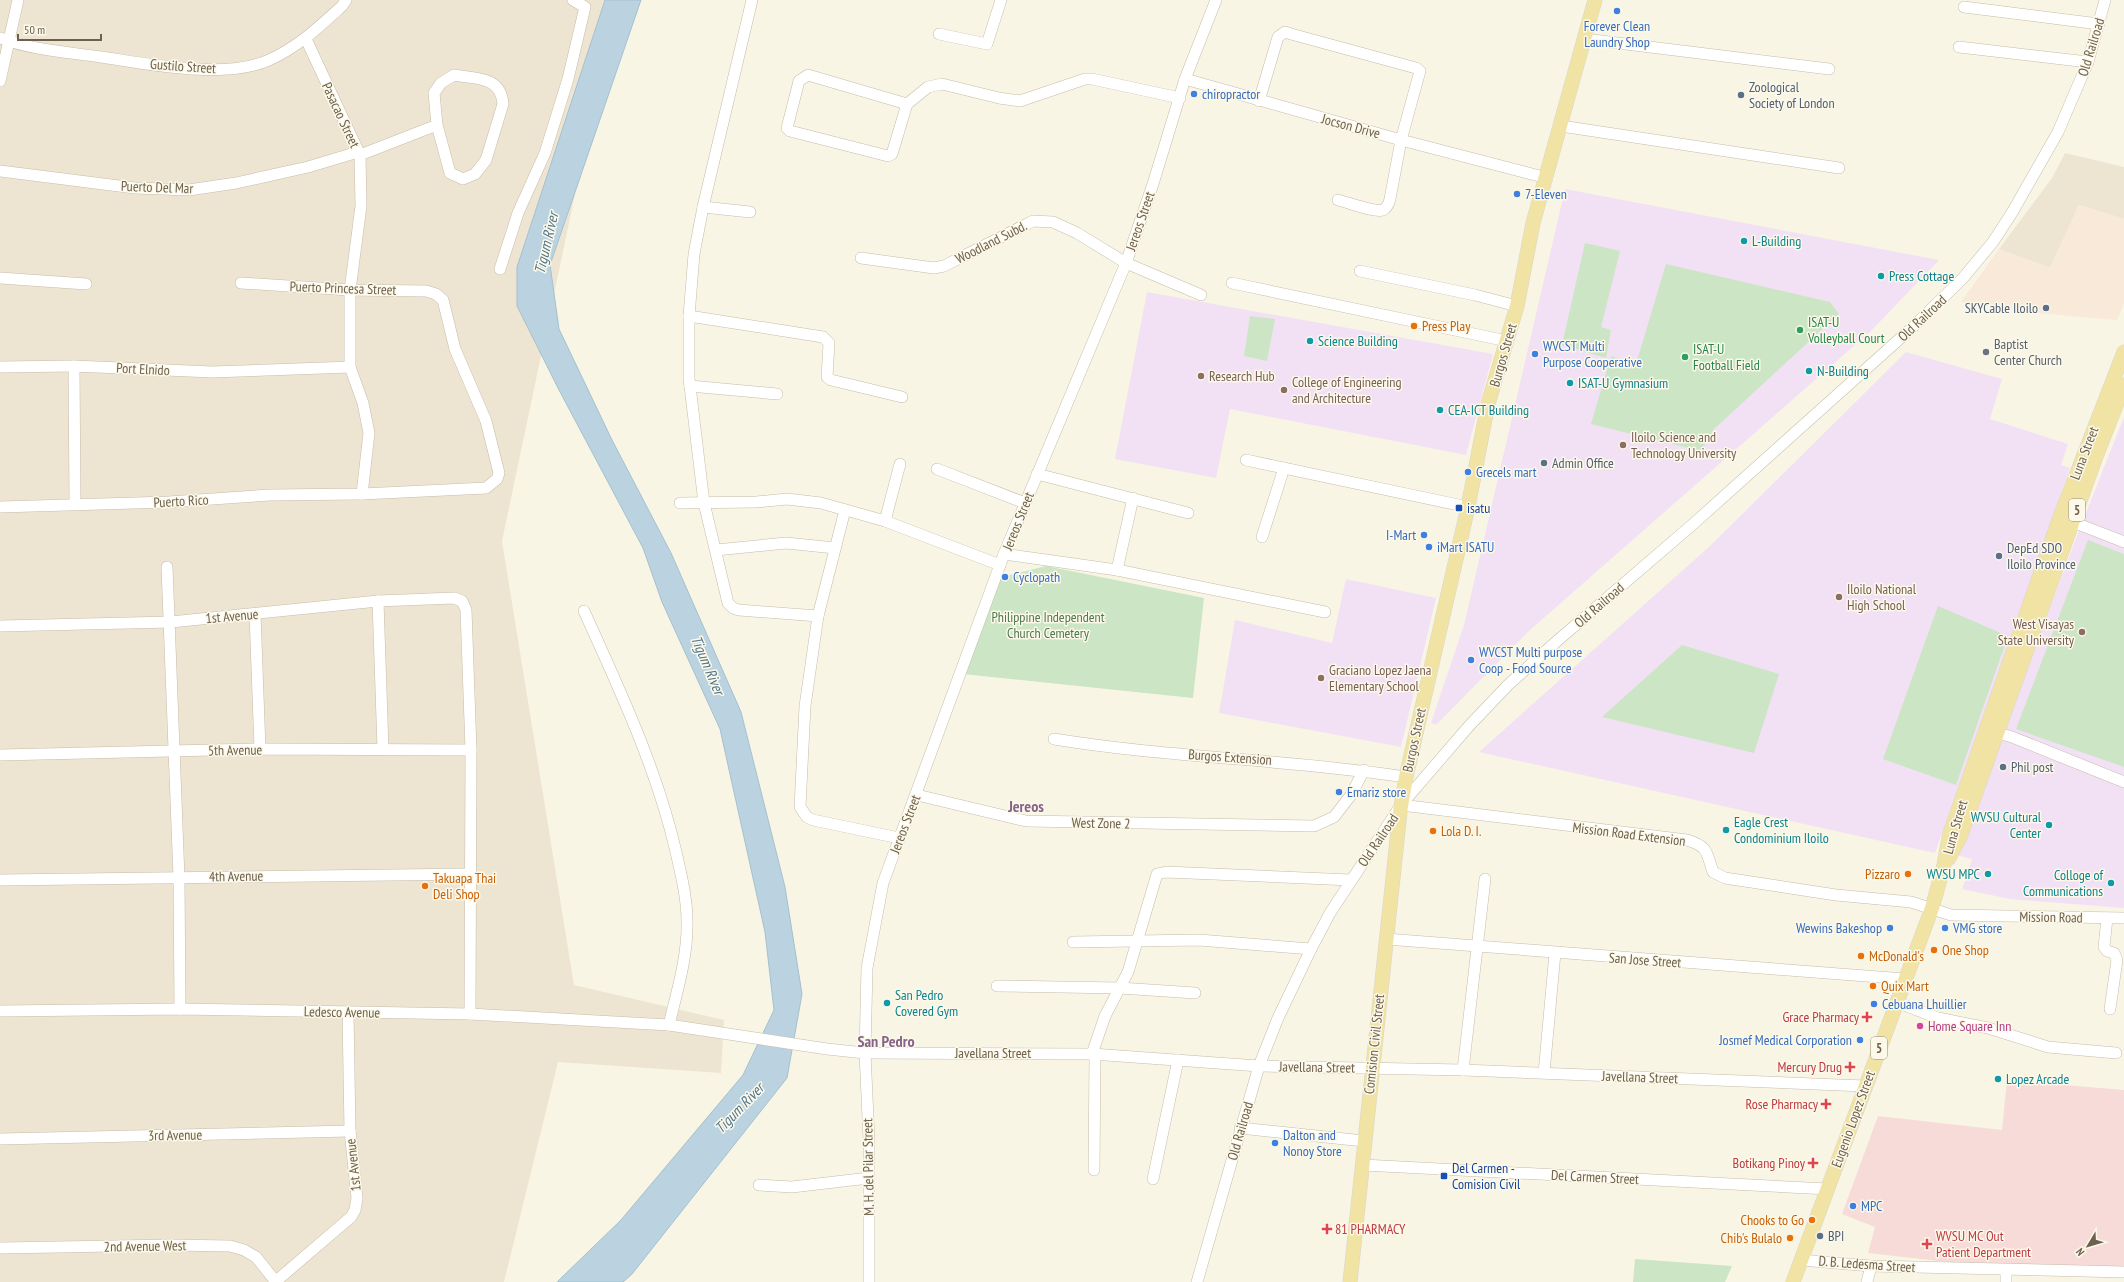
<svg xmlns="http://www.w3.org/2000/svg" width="2124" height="1282" viewBox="0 0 2124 1282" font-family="'PT Sans Narrow',sans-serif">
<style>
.residential{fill:#ede5d2}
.commercial{fill:#f8e9d9}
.education{fill:#f2e1f5}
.medical{fill:#f6dbd9}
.green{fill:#cbe5c5}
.water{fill:#bbd3e0;stroke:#a3c0d0}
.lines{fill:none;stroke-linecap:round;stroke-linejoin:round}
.minor-casing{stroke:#c6bcaa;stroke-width:12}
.major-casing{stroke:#d9d6d1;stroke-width:15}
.minor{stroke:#fff;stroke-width:11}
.major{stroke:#f0e3a4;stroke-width:14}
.shop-dot{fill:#3f7fe0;stroke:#fcf9ea;stroke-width:1.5}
.service-dot{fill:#5c6f8a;stroke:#fcf9ea;stroke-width:1.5}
.culture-dot{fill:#0f9aa8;stroke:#fcf9ea;stroke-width:1.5}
.food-dot{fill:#e8710a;stroke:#fcf9ea;stroke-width:1.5}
.leisure-dot{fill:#2e9e5b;stroke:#fcf9ea;stroke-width:1.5}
.worship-dot{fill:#6b7280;stroke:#fcf9ea;stroke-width:1.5}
.education-dot{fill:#8d6e63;stroke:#fcf9ea;stroke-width:1.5}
.transit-dot{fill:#1a4fb4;stroke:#fcf9ea;stroke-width:1.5}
.health-dot{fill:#e0444e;stroke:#fcf9ea;stroke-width:1.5}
.hotel-dot{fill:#d1479c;stroke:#fcf9ea;stroke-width:1.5}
.labels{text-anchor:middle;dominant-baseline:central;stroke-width:3;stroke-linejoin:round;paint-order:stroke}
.shield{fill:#fcf9ea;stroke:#998e7c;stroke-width:1}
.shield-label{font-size:13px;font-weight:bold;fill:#6e604d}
.shop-label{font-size:14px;fill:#366cbe;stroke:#fcf9ea;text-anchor:start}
.street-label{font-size:14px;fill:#6e604d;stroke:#fcf9ea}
.service-label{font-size:14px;fill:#4e5e75;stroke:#fcf9ea;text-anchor:start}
.culture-label{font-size:14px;fill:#0d838f;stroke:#fcf9ea;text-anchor:start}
.leisure-label{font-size:14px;fill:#27864d;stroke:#fcf9ea;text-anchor:start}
.food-label{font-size:14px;fill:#c56008;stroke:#fcf9ea;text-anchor:start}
.worship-label{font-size:14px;fill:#5b616d;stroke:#fcf9ea;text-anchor:start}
.education-label{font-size:14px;fill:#785e54;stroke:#fcf9ea;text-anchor:start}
.transit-label{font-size:14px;fill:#164399;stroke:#fcf9ea;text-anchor:start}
.park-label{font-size:14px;fill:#4e794a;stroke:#fcf9ea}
.health-label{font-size:14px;fill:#be3a42;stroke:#fcf9ea;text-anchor:end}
.hotel-label{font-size:14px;fill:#b23c85;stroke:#fcf9ea;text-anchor:start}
.water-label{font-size:15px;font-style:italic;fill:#51768c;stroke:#fcf9ea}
.quarter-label{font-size:16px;font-weight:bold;fill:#86658b;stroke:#fcf9ea}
</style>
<rect width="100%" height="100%" fill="#f9f5e4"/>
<g class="residential">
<polygon points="0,0 616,0 502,541 574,985 724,1020 721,1073 558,1062 504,1282 0,1282"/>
<polygon points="2065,153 2124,167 2124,219 2079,205 2050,268 1999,249 2052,178"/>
</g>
<polygon class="commercial" points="2079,205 2124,219 2124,303 2117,320 2027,312 1961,302 1999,249 2050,268"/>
<g class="education">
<polygon points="1565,189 1939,260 1871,331 1530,630 1436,725 1431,723 1464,625"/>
<polygon points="1147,292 1493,354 1466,455 1230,409 1216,478 1115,459"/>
<polygon points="1906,352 2002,379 1990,419 2068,444 2061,465 2070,468 1935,853 1479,752 1710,546"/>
<polygon points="2124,417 2124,908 2010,899 1962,889 1972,859 1956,855 2078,533"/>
<polygon points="1346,579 1436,598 1401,747 1219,713 1235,620 1332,643"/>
</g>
<polygon class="medical" points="2007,1080 2124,1090 2124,1271 1984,1266 1868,1253 1875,1227 1842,1214 1878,1116 2002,1130"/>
<g class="green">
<polygon points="1585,243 1620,251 1601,327 1611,330 1606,358 1562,345"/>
<polygon points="1666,264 1830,302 1839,314 1714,429 1701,451 1591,424 1611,356 1636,364"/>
<polygon points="1250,316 1275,319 1267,361 1244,356"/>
<polygon points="2088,540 2124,554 2124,767 2016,729"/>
<polygon points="1046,566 1204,598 1193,698 963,674 994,579"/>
<polygon points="1938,606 2008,636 1956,785 1883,759"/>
<polygon points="1682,645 1779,674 1754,753 1602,717"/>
<polygon points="1635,1259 1732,1266 1725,1282 1633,1282"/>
</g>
<polygon class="water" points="605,0 641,0 550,265 559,329 612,440 671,553 741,712 785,887 802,994 787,1078 632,1274 623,1282 557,1282 621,1220 743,1075 774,1010 765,932 720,729 662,602 643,548 559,390 517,306 517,267"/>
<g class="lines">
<defs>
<g id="minor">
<polyline points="752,0 703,207 694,254 689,316 689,378 704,503 728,603 733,608 739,610 818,616"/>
<polyline points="1964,7 2099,24"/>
<polyline points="939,34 987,44 1001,0"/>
<path d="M0,38C32,50 67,52 101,57C149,64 225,80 269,60C298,47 319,27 342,6L346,0"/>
<polyline points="306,39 360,155 361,206 350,290 350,367 363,403 369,433 362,494"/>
<polyline points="1585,39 1829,69"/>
<polyline points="1959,47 2088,62"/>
<path d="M1185,79L1401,140L1390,199C1389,203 1387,208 1383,210C1375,213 1347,202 1338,200"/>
<polyline points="0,81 18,0"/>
<polyline points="1259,101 1278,37 1285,32 1291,34 1416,68 1420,71 1401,140 1547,178"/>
<polyline points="907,104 808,75 799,81 787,128 790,131 888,156 892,154 907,104 928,87 942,84 999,98 1020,101 1085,79 1092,79 1180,98"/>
<polyline points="1561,126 1839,168"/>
<path d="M360,155L437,125L434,93L441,83L454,75C476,79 501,76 503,104L486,160L475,174L463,179L450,173L437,125"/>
<polyline points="0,171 135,188 189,190 236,183 308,167 358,152"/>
<polyline points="703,207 750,212"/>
<polyline points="861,258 934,268 944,266 1033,221 1053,222 1077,233 1126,263 1201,295"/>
<polyline points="500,269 518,213 545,153 568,79 585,7 573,0"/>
<polyline points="1360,271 1475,295 1517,306"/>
<polyline points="0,278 86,284"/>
<polyline points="1232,283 1507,341"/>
<polyline points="689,316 823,337 829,343 827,377 831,380 902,397"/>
<polyline points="0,367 74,366"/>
<polyline points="690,386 777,394"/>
<polyline points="1246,460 1468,507"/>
<polyline points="937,469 1025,503"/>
<polyline points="1037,474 1188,513"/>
<polyline points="680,503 756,502 787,499 821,503 885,521 1000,565"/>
<polyline points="75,504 74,366 212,372 350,367"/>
<polyline points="0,507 169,502 270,495 362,494 486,488 497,479 499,473 486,421 455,349 443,300 436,294 426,291 350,290 241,283"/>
<polyline points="845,510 818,616 805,706 800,807 807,817 813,820 899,838"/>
<polyline points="2065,519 2124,542"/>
<polyline points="885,521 900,464"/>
<polyline points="1262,537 1284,468"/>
<polyline points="716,550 786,543 835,548"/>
<polyline points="1004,554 1117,570 1325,612"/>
<polyline points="167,567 179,878 180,1009"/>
<polyline points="1117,570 1133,498"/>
<polyline points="378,601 383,749"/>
<path d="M584,611C619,688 657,769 676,852C681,874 687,898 687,921C688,956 677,991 669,1025"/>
<polyline points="255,614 260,749"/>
<polyline points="0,626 171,622 378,601 454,598 462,601 466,610 471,750 470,1014"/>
<polyline points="1991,731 2012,737 2124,782"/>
<path d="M1054,739C1170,758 1288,759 1406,777"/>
<polyline points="0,755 260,749 471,750"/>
<polyline points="917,795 1026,821 1314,826 1334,817 1351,795 1364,770"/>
<path d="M1401,805L1687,840C1709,847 1706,852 1713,872L1725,878L1836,895L1911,902L1951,915L2124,918"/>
<polyline points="0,880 471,874"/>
<polyline points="2107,918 2104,947 2107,951 2114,953 2117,960 2110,1009"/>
<polyline points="1386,939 1905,979"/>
<polyline points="1073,942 1199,940 1311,949"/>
<polyline points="997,986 1120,988 1195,993"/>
<polyline points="1896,1002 1938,1018 1988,1028 2048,1047 2116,1053"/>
<polyline points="0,1011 180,1009 470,1014 669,1025 827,1049 865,1053 1092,1054 1259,1066 1463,1070 1865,1086"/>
<polyline points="1092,1054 1105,1016 1128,972 1157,874 1166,872 1351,880"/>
<polyline points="1463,1070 1485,879"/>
<polyline points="1544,1073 1555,953"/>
<polyline points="1240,1128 1364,1141"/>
<polyline points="0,1139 350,1131"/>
<polyline points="1363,1165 1828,1189"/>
<polyline points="1094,1170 1095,1055"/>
<polyline points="1153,1179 1178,1060"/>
<polyline points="759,1185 792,1187 869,1178"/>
<polyline points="0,1248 172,1245 230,1246 244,1250 256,1257 276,1282"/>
<polyline points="1801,1260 1871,1266 2124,1272"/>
<polyline points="275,1282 351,1217 355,1210 357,1198 350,1131 348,1013"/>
<polyline points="869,1282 869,1140 865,1053 867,968 883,883 1004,554 1126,263 1153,184 1185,79 1216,0"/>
<polyline points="1197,1282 1259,1066 1278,1018 1311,949 1330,913 1401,805 1469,726 1508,685 1557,641 1692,525 1914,326 1963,278 1993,242 2013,211 2058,132 2088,62 2105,0"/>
<polyline points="1867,1282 1871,1266"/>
<polyline points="2006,1282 2006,1270"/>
</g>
<g id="major">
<polyline points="1949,858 1960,837 2095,459 2124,385"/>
<polyline points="1350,1282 1400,812 1406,777 1468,507 1488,404 1517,306 1533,223 1595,0"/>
<polyline points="1793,1282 1932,908 1944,865 1950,833 2060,517 2124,352"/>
</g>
</defs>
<use href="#minor" class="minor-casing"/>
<use href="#major" class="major-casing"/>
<use href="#minor" class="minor"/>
<use href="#major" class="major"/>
</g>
<g class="shop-dot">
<circle cx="1617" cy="11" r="4"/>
<circle cx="1194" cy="94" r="4"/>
<circle cx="1517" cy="194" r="4"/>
<circle cx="1535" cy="354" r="4"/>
<circle cx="1468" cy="472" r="4"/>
<circle cx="1424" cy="535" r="4"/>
<circle cx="1429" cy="547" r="4"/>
<circle cx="1005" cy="577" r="4"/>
<circle cx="1471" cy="660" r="4"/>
<circle cx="1339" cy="792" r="4"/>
<circle cx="1890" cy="928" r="4"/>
<circle cx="1945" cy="928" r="4"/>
<circle cx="1874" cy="1004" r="4"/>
<circle cx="1860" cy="1040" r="4"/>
<circle cx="1275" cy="1143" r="4"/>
<circle cx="1853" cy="1206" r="4"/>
</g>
<g class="service-dot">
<circle cx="1741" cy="95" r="4"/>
<circle cx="2046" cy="308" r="4"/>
<circle cx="1544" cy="463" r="4"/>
<circle cx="1999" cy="556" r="4"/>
<circle cx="2003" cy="767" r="4"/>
<circle cx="1820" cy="1236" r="4"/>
</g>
<g class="culture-dot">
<circle cx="1744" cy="241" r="4"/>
<circle cx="1881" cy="276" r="4"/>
<circle cx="1310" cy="341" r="4"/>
<circle cx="1809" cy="371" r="4"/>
<circle cx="1570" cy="383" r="4"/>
<circle cx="1440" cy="410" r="4"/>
<circle cx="2049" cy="825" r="4"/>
<circle cx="1726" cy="830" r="4"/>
<circle cx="1988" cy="874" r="4"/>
<circle cx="2111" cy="883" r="4"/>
<circle cx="887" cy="1003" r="4"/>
<circle cx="1998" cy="1079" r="4"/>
</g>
<g class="food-dot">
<circle cx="1414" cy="326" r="4"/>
<circle cx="1433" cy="831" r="4"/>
<circle cx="1908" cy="874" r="4"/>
<circle cx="425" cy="886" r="4"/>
<circle cx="1934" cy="950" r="4"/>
<circle cx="1861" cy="956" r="4"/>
<circle cx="1873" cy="986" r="4"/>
<circle cx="1812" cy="1220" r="4"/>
<circle cx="1790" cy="1238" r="4"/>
</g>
<g class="leisure-dot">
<circle cx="1800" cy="330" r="4"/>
<circle cx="1685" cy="357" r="4"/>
</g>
<circle class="worship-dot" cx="1986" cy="352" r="4"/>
<g class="education-dot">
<circle cx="1201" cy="376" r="4"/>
<circle cx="1284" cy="390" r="4"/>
<circle cx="1623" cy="445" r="4"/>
<circle cx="1839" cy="597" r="4"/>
<circle cx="2082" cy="632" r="4"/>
<circle cx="1321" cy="678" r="4"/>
</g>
<g class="transit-dot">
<rect x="1455" y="504" width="8" height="8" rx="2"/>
<rect x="1440" y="1172" width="8" height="8" rx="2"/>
</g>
<g class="health-dot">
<path d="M1865 1011h4v4h4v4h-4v4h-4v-4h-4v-4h4z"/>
<path d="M1848 1061h4v4h4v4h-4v4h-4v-4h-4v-4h4z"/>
<path d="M1824 1098h4v4h4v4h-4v4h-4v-4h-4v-4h4z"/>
<path d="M1811 1157h4v4h4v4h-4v4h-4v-4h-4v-4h4z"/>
<path d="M1325 1223h4v4h4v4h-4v4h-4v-4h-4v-4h4z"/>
<path d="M1925 1238h4v4h4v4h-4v4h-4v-4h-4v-4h4z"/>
</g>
<circle class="hotel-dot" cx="1920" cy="1026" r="4"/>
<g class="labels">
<g class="shield">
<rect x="2069" y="499" width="16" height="22" rx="3"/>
<rect x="1871" y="1037" width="16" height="22" rx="3"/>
</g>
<g class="shield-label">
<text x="2077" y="510">5</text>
<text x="1879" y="1048">5</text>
</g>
<g class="shop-label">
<text x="1617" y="26" text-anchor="middle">Forever Clean<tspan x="1617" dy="16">Laundry Shop</tspan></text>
<text x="1202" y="94">chiropractor</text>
<text x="1525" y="194">7-Eleven</text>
<text x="1543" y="346">WVCST Multi<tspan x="1543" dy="16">Purpose Cooperative</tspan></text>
<text x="1476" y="472">Grecels mart</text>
<text x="1416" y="535" text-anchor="end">I-Mart</text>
<text x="1437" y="547">iMart ISATU</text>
<text x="1013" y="577">Cyclopath</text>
<text x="1479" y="652">WVCST Multi purpose<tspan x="1479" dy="16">Coop - Food Source</tspan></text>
<text x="1347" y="792">Emariz store</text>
<text x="1882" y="928" text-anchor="end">Wewins Bakeshop</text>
<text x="1953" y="928">VMG store</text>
<text x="1882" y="1004">Cebuana Lhuillier</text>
<text x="1852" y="1040" text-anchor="end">Josmef Medical Corporation</text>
<text x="1283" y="1135">Dalton and<tspan x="1283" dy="16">Nonoy Store</tspan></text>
<text x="1861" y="1206">MPC</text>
</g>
<g class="street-label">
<text transform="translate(2091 47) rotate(-73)">Old Railroad</text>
<text transform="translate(183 66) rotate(4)">Gustilo Street</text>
<text transform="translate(341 115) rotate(65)">Pasacao Street</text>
<text transform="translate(1351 126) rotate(15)">Jocson Drive</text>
<text transform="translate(157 187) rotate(2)">Puerto Del Mar</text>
<text transform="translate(1140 221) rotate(-71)">Jereos Street</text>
<text transform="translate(991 242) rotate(-27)">Woodland Subd.</text>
<text transform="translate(343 288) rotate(2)">Puerto Princesa Street</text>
<text transform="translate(1922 318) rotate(-43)">Old Railroad</text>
<text transform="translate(1503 355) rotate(-74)">Burgos Street</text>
<text transform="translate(143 369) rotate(3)">Port Elnido</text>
<text transform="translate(2084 453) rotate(-69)">Luna Street</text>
<text transform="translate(181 501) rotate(-3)">Puerto Rico</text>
<text transform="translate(1018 521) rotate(-68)">Jereos Street</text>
<text transform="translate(1599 605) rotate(-41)">Old Railroad</text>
<text transform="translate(232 616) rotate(-5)">1st Avenue</text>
<text transform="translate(1414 740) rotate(-78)">Burgos Street</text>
<text transform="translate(235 750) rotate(-1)">5th Avenue</text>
<text transform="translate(1230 757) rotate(4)">Burgos Extension</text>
<text transform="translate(1101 823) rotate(1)">West Zone 2</text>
<text transform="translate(905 824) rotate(-69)">Jereos Street</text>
<text transform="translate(1955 827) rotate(-74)">Luna Street</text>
<text transform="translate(1629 834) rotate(7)">Mission Road Extension</text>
<text transform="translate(1378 840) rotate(-56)">Old Railroad</text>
<text transform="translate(236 876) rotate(-1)">4th Avenue</text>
<text transform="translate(2051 917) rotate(1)">Mission Road</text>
<text transform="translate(1645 960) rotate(4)">San Jose Street</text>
<text transform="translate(342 1012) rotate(1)">Ledesco Avenue</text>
<text transform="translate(1374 1044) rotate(-84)">Comision Civil Street</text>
<text x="993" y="1053">Javellana Street</text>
<text transform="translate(1317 1067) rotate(1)">Javellana Street</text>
<text transform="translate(1640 1077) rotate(2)">Javellana Street</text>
<text transform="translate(1853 1119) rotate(-70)">Eugenio Lopez Street</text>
<text transform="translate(1240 1131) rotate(-74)">Old Railroad</text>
<text transform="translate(175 1135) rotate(-1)">3rd Avenue</text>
<text transform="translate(353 1165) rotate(-96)">1st Avenue</text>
<text transform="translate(868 1167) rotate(-91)">M. H. del Pilar Street</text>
<text transform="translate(1595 1177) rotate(3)">Del Carmen Street</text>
<text transform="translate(145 1246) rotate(-1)">2nd Avenue West</text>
<text transform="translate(1867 1264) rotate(4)">D. B. Ledesma Street</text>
</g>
<g class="service-label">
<text x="1749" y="87">Zoological<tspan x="1749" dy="16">Society of London</tspan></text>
<text x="2038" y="308" text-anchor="end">SKYCable Iloilo</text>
<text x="1552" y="463">Admin Office</text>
<text x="2007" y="548">DepEd SDO<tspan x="2007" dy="16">Iloilo Province</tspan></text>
<text x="2011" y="767">Phil post</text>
<text x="1828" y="1236">BPI</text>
</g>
<g class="culture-label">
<text x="1752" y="241">L-Building</text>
<text x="1889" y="276">Press Cottage</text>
<text x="1318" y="341">Science Building</text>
<text x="1817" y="371">N-Building</text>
<text x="1578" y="383">ISAT-U Gymnasium</text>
<text x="1448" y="410">CEA-ICT Building</text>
<text x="2041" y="817" text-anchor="end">WVSU Cultural<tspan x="2041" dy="16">Center</tspan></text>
<text x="1734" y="822">Eagle Crest<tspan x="1734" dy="16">Condominium Iloilo</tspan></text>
<text x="1980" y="874" text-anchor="end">WVSU MPC</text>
<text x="2103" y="875" text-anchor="end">Colloge of<tspan x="2103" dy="16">Communications</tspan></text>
<text x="895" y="995">San Pedro<tspan x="895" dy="16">Covered Gym</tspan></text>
<text x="2006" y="1079">Lopez Arcade</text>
</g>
<g class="leisure-label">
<text x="1808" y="322">ISAT-U<tspan x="1808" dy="16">Volleyball Court</tspan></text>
<text x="1693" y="349">ISAT-U<tspan x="1693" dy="16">Football Field</tspan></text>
</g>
<g class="food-label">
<text x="1422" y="326">Press Play</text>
<text x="1441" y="831">Lola D. I.</text>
<text x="1900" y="874" text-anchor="end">Pizzaro</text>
<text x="433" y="878">Takuapa Thai<tspan x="433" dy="16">Deli Shop</tspan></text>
<text x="1942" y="950">One Shop</text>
<text x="1869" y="956">McDonald's</text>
<text x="1881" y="986">Quix Mart</text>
<text x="1804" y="1220" text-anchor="end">Chooks to Go</text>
<text x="1782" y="1238" text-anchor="end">Chib's Bulalo</text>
</g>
<g class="worship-label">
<text x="1994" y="344">Baptist<tspan x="1994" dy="16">Center Church</tspan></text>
</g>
<g class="education-label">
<text x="1209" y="376">Research Hub</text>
<text x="1292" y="382">College of Engineering<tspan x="1292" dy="16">and Architecture</tspan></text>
<text x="1631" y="437">Iloilo Science and<tspan x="1631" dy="16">Technology University</tspan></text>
<text x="1847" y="589">Iloilo National<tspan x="1847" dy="16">High School</tspan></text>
<text x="2074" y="624" text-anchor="end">West Visayas<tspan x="2074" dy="16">State University</tspan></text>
<text x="1329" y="670">Graciano Lopez Jaena<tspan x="1329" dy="16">Elementary School</tspan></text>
</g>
<g class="transit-label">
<text x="1467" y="508">isatu</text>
<text x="1452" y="1168">Del Carmen -<tspan x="1452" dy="16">Comision Civil</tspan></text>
</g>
<g class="park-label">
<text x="1048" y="617">Philippine Independent<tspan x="1048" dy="16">Church Cemetery</tspan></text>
</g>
<g class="health-label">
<text x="1859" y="1017">Grace Pharmacy</text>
<text x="1842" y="1067">Mercury Drug</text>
<text x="1818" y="1104">Rose Pharmacy</text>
<text x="1805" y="1163">Botikang Pinoy</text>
<text x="1335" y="1229" text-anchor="start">81 PHARMACY</text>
<text x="1936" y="1236" text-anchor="start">WVSU MC Out<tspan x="1936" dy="16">Patient Department</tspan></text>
</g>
<g class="hotel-label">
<text x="1928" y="1026">Home Square Inn</text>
</g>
<g class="water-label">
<text transform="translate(546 243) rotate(-77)">Tigum River</text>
<text transform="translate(708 665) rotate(67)">Tigum River</text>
<text transform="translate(739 1108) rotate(-46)">Tigum River</text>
</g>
<g class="quarter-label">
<text x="1026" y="806">Jereos</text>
<text x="886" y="1041">San Pedro</text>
</g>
</g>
<g transform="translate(2088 1246) rotate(232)" stroke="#fcf9ea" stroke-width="3" paint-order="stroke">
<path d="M0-3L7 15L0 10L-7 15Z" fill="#6e604d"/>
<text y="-6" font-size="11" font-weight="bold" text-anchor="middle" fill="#6e604d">N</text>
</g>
<path d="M18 34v6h83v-6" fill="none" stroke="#6e604d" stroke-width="2"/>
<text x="24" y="34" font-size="12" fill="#6e604d" stroke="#fcf9ea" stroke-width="3" paint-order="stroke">50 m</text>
</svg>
